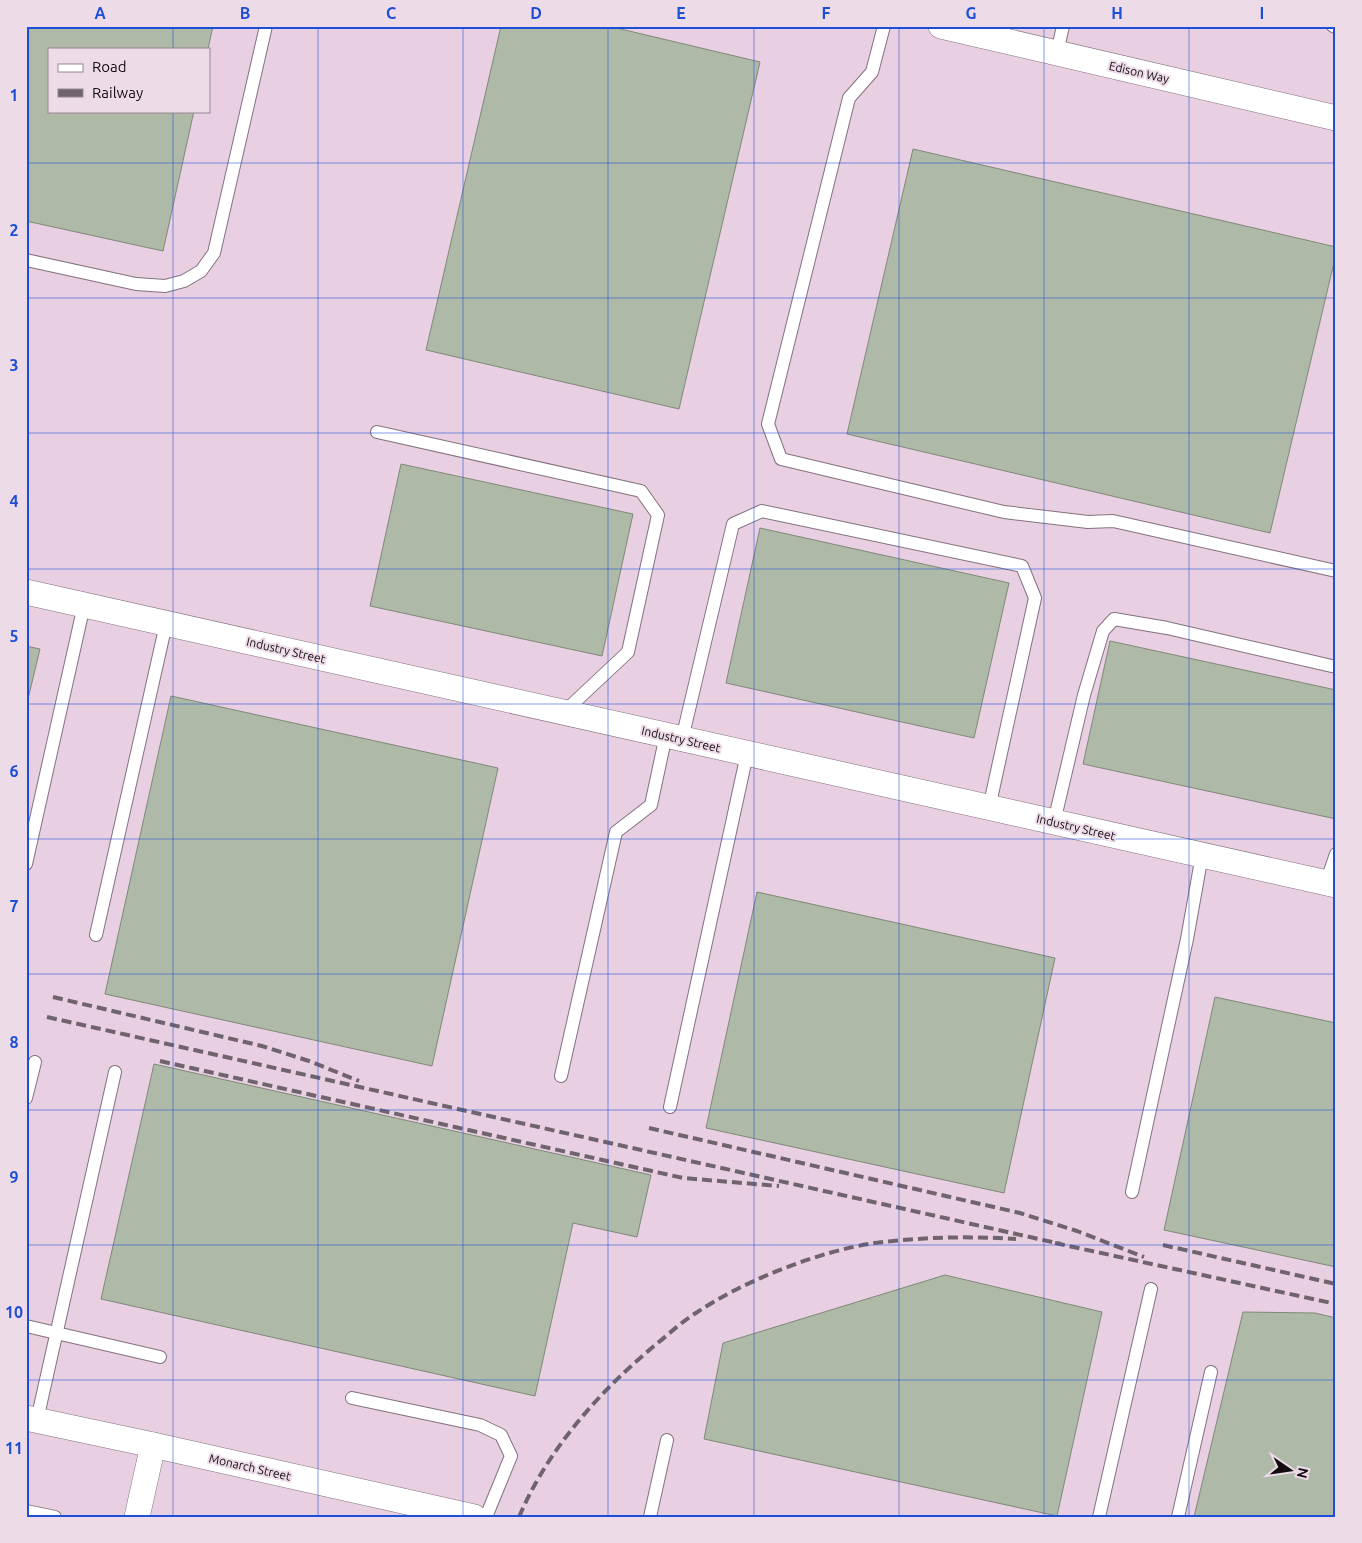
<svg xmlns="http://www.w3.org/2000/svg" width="1362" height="1543" viewBox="0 0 1362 1543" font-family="Ubuntu,sans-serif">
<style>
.built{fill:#e8cfe1;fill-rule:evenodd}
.building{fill:#aeb9a7;stroke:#7f8979}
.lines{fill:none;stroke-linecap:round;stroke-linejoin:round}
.service-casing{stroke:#83727e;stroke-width:14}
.minor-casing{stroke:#83727e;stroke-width:26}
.service{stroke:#fff;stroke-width:12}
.minor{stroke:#fff;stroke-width:25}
.rail{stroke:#6f646c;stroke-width:4;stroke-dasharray:10 5;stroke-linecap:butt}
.grid{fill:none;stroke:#1d4ed8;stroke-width:1;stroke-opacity:0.55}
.labels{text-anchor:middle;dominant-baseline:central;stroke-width:4;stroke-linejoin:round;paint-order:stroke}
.street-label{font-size:12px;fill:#120c11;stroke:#eddbe8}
.neatline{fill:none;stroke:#1d4ed8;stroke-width:2}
.grid-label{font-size:16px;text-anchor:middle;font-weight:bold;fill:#1d4ed8}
</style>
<rect width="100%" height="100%" fill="#eddbe8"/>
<path class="built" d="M26,26H1336V1517H26ZM49,49H209V111H49Z"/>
<g class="building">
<polygon points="26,26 213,26 208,49 49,49 49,111 194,111 163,251 26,221"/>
<polygon points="501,26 608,26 760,62 679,409 426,350"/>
<polygon points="913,149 1336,247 1336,254 1270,533 847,434"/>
<polygon points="401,464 633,514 602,656 370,606"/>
<polygon points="760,528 1009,583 974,738 726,683"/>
<polygon points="1110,641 1336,690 1336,819 1083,764"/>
<polygon points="26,646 40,649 26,707"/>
<polygon points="171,696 498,768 432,1066 105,994"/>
<polygon points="757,892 1055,958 1004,1193 706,1128"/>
<polygon points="1215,997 1336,1023 1336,1267 1164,1230"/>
<polygon points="154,1064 651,1175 637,1237 573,1223 535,1396 101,1299"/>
<polygon points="945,1275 1102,1312 1057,1516 704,1439 723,1343"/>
<polygon points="1243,1312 1315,1313 1336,1318 1336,1517 1194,1517"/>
</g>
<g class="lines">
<defs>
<g id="service">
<polyline points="884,26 872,72 849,98 768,424 781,459 1004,512 1088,522 1113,521 1336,571"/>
<polyline points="1333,26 1336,27"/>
<polyline points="1057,53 1063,26"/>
<polyline points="26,260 136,284 165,286 184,281 201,271 214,253 266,26"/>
<polyline points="377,432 641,491 658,515 628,652 563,713"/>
<polyline points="682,739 733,524 762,511 1022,566 1035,598 989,808"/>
<polyline points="1054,822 1084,695 1103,631 1114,619 1167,628 1336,667"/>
<polyline points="26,864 84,605"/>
<polyline points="1326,883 1336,854"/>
<polyline points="96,935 166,624"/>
<polyline points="561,1076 616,832 651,805 666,735"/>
<polyline points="26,1098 35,1062"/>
<polyline points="670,1107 747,754"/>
<polyline points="1132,1192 1187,939 1202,855"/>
<polyline points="26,1326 160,1357"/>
<polyline points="352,1398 480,1425 501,1435 511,1456 486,1517"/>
<polyline points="37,1420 115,1072"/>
<polyline points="26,1511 55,1517"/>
<polyline points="650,1517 667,1440"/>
<polyline points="1099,1517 1151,1289"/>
<polyline points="1178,1517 1211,1372"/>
</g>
<g id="minor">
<polyline points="941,26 1336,118"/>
<polyline points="26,592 1336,885"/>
<polyline points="26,1418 153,1445 474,1517"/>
<polyline points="137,1517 153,1445"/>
</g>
</defs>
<use href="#service" class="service-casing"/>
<use href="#minor" class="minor-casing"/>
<use href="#service" class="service"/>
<use href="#minor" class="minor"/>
<g class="rail">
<polyline points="53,997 262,1046 309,1061 359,1081"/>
<polyline points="47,1017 1061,1244"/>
<polyline points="160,1061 683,1178 779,1186"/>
<polyline points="649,1128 1020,1213 1077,1231 1144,1257"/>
<polyline points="1055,1243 1336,1304"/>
<polyline points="1163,1245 1336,1284"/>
<path d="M519,1517C548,1449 598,1393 654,1346C668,1335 681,1322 696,1313C743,1281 819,1251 875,1243C922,1237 969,1236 1016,1239"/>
</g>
</g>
<path class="grid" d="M173,26V49M318,26V1517M463,26V1517M608,26V1517M754,26V1517M899,26V1517M1044,26V1517M1189,26V1517M173,111V1517M26,163H1336M26,298H1336M26,433H1336M26,569H1336M26,704H1336M26,839H1336M26,974H1336M26,1110H1336M26,1245H1336M26,1380H1336"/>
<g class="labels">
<g class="street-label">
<text transform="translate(1139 72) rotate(13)">Edison Way</text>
<text transform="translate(286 650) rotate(13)">Industry Street</text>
<text transform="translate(681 739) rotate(13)">Industry Street</text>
<text transform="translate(1076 827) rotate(13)">Industry Street</text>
<text transform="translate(250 1467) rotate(13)">Monarch Street</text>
</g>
</g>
<rect width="1362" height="1543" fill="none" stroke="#eddbe8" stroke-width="55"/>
<rect x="48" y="48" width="162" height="65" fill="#eddbe8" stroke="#958892"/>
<rect x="58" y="64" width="25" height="8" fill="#ffffff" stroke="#958892"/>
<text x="92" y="72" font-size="15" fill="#120c11">Road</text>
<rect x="58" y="89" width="25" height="8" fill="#6f646c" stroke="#958892"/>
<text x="92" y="98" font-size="15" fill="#120c11">Railway</text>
<g transform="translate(1290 1470) rotate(103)" stroke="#eddbe8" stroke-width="4" paint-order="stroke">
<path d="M0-4L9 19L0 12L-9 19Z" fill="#120c11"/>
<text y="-8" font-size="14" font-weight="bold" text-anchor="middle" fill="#120c11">N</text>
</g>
<rect x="28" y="28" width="1306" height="1488" class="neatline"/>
<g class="grid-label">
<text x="100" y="19">A</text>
<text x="245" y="19">B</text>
<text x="391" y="19">C</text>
<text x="536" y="19">D</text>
<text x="681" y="19">E</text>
<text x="826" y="19">F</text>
<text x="971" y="19">G</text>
<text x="1117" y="19">H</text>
<text x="1262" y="19">I</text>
<text x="14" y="101">1</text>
<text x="14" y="236">2</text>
<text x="14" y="371">3</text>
<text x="14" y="507">4</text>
<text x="14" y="642">5</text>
<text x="14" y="777">6</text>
<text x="14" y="912">7</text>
<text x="14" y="1048">8</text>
<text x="14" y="1183">9</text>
<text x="14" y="1318">10</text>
<text x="14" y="1454">11</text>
</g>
</svg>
